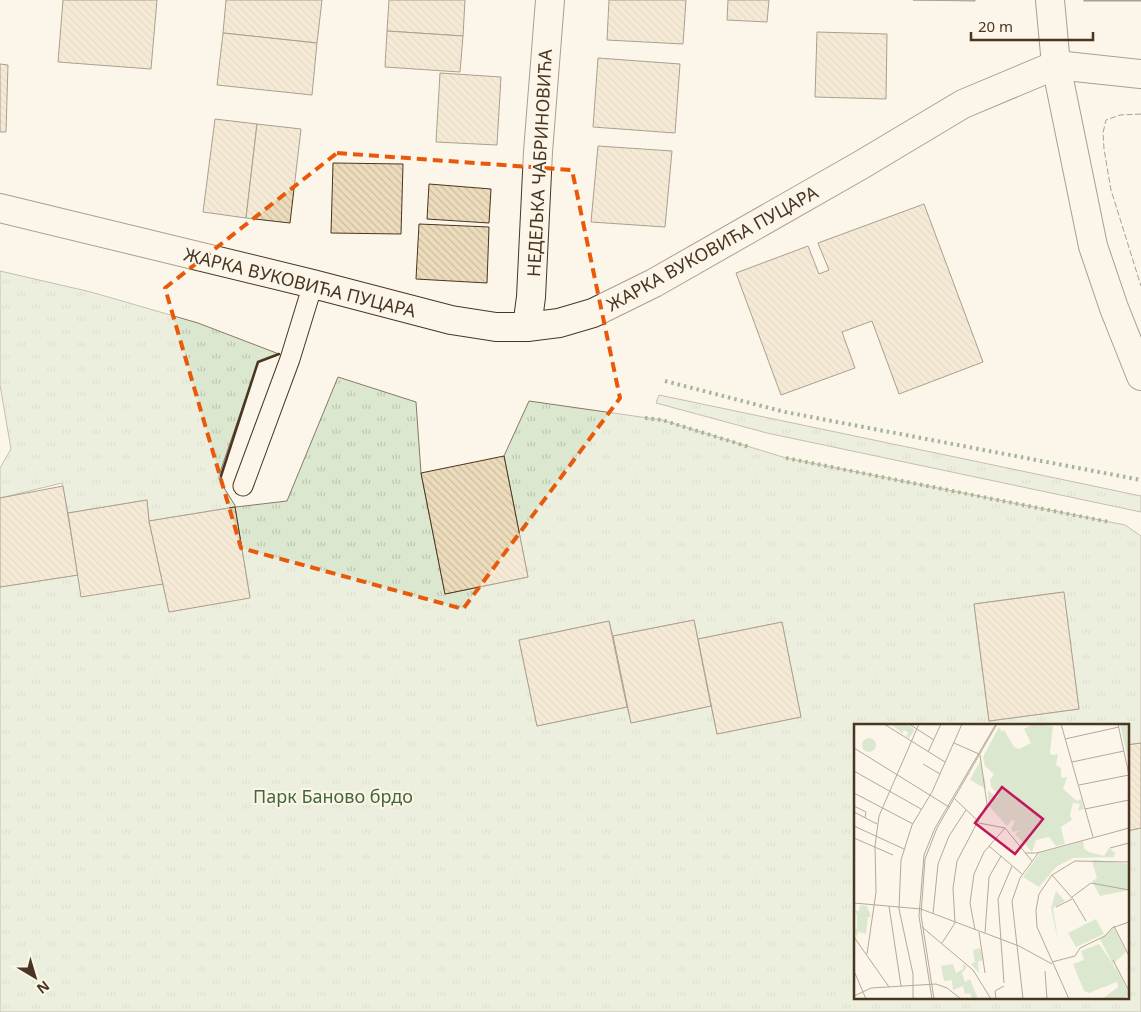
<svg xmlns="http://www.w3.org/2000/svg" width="1141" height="1012" viewBox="0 0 1141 1012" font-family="'Noto Sans',sans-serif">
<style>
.grass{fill:url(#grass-tufts);stroke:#887966;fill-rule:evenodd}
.building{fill:url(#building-back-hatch);stroke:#4a3520}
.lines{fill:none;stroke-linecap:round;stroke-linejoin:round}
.lane-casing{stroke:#4a3520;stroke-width:21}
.street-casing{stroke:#4a3520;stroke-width:30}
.lane{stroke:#fbf6e9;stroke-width:19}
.street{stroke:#fbf6e9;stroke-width:28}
.hedge{stroke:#436837;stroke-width:4;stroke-dasharray:2.5 4;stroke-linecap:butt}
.fence{stroke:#4a3520;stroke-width:1;stroke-dasharray:6 2.5;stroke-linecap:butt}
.wall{stroke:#4a3520;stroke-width:2.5}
.marked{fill:none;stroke:#e8590c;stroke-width:4;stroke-dasharray:10 6;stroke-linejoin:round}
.labels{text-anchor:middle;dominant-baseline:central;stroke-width:4;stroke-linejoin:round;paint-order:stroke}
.street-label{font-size:18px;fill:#4a3520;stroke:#fbf6e9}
.park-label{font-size:18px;fill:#436837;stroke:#fbf6e9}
.inset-road{fill:none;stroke:#b4a999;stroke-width:1}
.view{fill:#c2185b;fill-opacity:0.15;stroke:#c2185b;stroke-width:2.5}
.inset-edge{fill:none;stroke:#4a3520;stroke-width:2.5}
</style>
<defs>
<pattern id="grass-tufts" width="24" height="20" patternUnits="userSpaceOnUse" patternTransform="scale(1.25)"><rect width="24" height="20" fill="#dce7d0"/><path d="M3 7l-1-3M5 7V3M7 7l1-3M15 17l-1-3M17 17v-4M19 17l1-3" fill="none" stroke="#bec7b2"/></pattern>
<pattern id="building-back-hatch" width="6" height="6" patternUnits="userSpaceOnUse" patternTransform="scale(1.25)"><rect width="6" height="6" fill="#ecdcbc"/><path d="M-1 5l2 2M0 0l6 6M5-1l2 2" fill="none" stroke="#ccbda1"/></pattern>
</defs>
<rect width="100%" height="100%" fill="#fbf6e9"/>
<g class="grass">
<path d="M0,271L91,292L198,323L279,354L258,362L218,478L236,507L287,501L338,377L416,402L421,473L445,594L528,577L504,456L529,401L662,420L786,458L1125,525L1141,536V743L1127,745V726H855V998H1127V831L1141,828V1012H0V587L78,575L163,584L169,612L250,597L235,507L149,521L147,500L68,513L62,483L0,498V468L11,449L0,385ZM1063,592L1079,709L989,721L974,604ZM694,620L698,639L782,622L801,717L717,734L711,706L631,723L627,707L537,726L519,640L609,621L613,636Z"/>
<polygon points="659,395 1141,496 1141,512 767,433 656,403"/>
</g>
<g class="building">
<polygon points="63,0 157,0 151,69 58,62"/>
<polygon points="226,0 322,0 317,43 223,33"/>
<polygon points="389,0 465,0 463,36 387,31"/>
<polygon points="609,0 686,0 683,44 607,40"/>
<polygon points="728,0 769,0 767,22 727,20"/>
<polygon points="913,0 975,0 975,1"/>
<rect x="1084" y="0" width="57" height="1"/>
<polygon points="387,31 463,36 460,72 385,67"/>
<polygon points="817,32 887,34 886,99 815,97"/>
<polygon points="223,33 317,43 312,95 217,85"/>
<polygon points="598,58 680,64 675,133 593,127"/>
<polygon points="0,64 8,65 6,132 0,132"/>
<polygon points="440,73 501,77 497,145 436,142"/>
<polygon points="215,119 257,124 246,218 203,212"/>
<polygon points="257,124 301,129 290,223 246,218"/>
<polygon points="598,146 672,151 665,227 591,222"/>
<polygon points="333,163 403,164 401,234 331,233"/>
<polygon points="429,184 491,189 489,223 427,219"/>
<polygon points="924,204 983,362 899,394 872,321 842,332 855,368 781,395 736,273 808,246 819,274 829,270 818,243"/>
<polygon points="419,224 489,227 487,283 416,279"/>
<polygon points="504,456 528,577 445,594 421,473"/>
<polygon points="63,486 78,575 0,587 0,498"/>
<polygon points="147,500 149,521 163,584 81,597 68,513"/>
<polygon points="235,507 250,598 169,612 149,521"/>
<polygon points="1064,592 1079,709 989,721 974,604"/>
<polygon points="694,620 711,706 631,723 613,636"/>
<polygon points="609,621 627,707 537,726 519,640"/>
<polygon points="782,622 801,717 717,734 698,639"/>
<polygon points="1141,743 1141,828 1127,831 1127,745"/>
</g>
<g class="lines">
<defs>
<polyline id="lane" points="243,486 290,359 313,284"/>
<g id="street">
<polyline points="1050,0 1056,65 1093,246 1114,308 1141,376"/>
<polyline points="0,208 313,284 451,320 496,327 527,327 559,323 593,313 654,283 861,165 963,104 1056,65 1141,74"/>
<polyline points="527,327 531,297 538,152 550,0"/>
</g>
</defs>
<use href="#lane" class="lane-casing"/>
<use href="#street" class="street-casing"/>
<use href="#lane" class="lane"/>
<use href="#street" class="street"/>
<g class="hedge">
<polyline points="665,381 785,412 1141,480"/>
<polyline points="645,418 662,420 749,447"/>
<polyline points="786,458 1109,522"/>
</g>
<polyline class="fence" points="1141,114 1120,115 1106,120 1103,133 1104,149 1111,190 1141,286"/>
<polyline class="wall" points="220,479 258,362 279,354"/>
</g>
<path d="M0 0H1141V1012H0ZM337,153L572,170L620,398L463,609L241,548L165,288Z" fill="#fbf6e9" fill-opacity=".55" fill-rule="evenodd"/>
<path class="marked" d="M337,153L572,170L620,398L463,609L241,548L165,288Z"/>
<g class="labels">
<g class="street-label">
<text transform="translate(539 163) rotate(-87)">НЕДЕЉКА ЧАБРИНОВИЋА</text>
<text transform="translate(712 248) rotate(-29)">ЖАРКА ВУКОВИЋА ПУЦАРА</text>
<text transform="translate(300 282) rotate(14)">ЖАРКА ВУКОВИЋА ПУЦАРА</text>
</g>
<g class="park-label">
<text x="333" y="796">Парк Баново брдо</text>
</g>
</g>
<g transform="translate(854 724)">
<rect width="275" height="275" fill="#fbf6e9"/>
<path d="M37,0H53L61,6L55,14L50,11L53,12L54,8L49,6V10ZM179,0L199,2L196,28L197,31L204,30L202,41L207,44V54L213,53L209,65L223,77L227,75L230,85L224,87L226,80L219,79L216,91L218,96L207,103L211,120L202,122L195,113L182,116L178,128L161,110L166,106L159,108L157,105L161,97L158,96L153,102L134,81V66L143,74L145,71L137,63L136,56L140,50L131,42L129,33L145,3L148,8L150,6L160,23L165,25L177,19L170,5ZM126,37L131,56L132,65L116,56ZM229,117L230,125L235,128L250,132L255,124L261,129L260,133L219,134L202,143L185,163L169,153L186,129ZM202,167L211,177L199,184L204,217L197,184ZM6,181L13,182L17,193H14L12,210L4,208L3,213L0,205H3V191L0,186L5,187ZM126,224L130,236L124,238L125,249L117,240L121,238L119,226ZM260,239L275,270L269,275H248L264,263ZM99,240L102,249L109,245V240L113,243L108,249L111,258L116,255L124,275H118L116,269L111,270L109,262L99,266L98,256L90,257L87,242Z" fill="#dce7d0"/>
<path d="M266,0H275L274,35ZM241,136L275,140V166L246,172L238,157L243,154L238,137ZM260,203L272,228L259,240L246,215Z" fill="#dce7d0"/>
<path d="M8 21a7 7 0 1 1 14 0a7 7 0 1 1-14 0ZM242,195L250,210L222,223L214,209ZM245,220L259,240L265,257L235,269L230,267L219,240L230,236L227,227Z" fill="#dce7d0"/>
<path class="inset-road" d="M30,0L91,38M55,0L80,16M207,0L239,113M264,0L275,51M211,15L265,3M100,19L125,30M0,24L95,83M74,28L87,0M218,38L270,27M69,40L86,50M0,47L67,85M225,61L275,51M0,69L59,100M101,75L125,98M0,82L12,88L11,94M231,85L275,76M0,88L23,100M125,99L151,104L178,137M0,102L50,125M0,114L39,131M135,122L168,150M256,124L275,119M171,129H183L275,104M198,151L219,175L232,197M218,173L237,159L275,166M0,179L67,185L165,222L198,240M35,182L47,262M202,183L218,175M79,190L84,140L95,112L112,86M260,202L275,232M68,203L119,246L137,275M121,206L116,179L120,150L130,128L151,104M125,208L131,249M131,209L135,153L147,132M0,213L35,263M88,219L101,199L99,164L103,137L133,80L126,31M13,230L22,168L21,122L25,92L65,0M259,236L275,267M198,238L221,232L226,224L251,212L258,204L275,198M0,247L12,275M191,247L193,275M150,259L144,175L158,142M0,272L17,264L82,260L93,264L107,275M59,275V250L45,185L47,136L58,101L78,68L108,0M78,275L65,192L70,131L81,104L142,0M80,275L67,191L71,135L83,104L143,0M142,275L141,267L150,262M169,275L158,177L166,154L185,128M215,275L183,203L182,186L185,170L198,151L221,137L275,138"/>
<path class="view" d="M148,63L189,95L161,130L121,99Z"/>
<rect width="275" height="275" class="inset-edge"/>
</g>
<g transform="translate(35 977) rotate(142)" stroke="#fbf6e9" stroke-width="4" paint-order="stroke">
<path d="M0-4L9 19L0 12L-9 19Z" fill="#4a3520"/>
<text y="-8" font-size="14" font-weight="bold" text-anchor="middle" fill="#4a3520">N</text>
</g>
<path d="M971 32v8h122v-8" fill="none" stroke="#4a3520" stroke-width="2.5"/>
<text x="978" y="32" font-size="15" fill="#4a3520" stroke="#fbf6e9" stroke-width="4" paint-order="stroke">20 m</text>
</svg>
